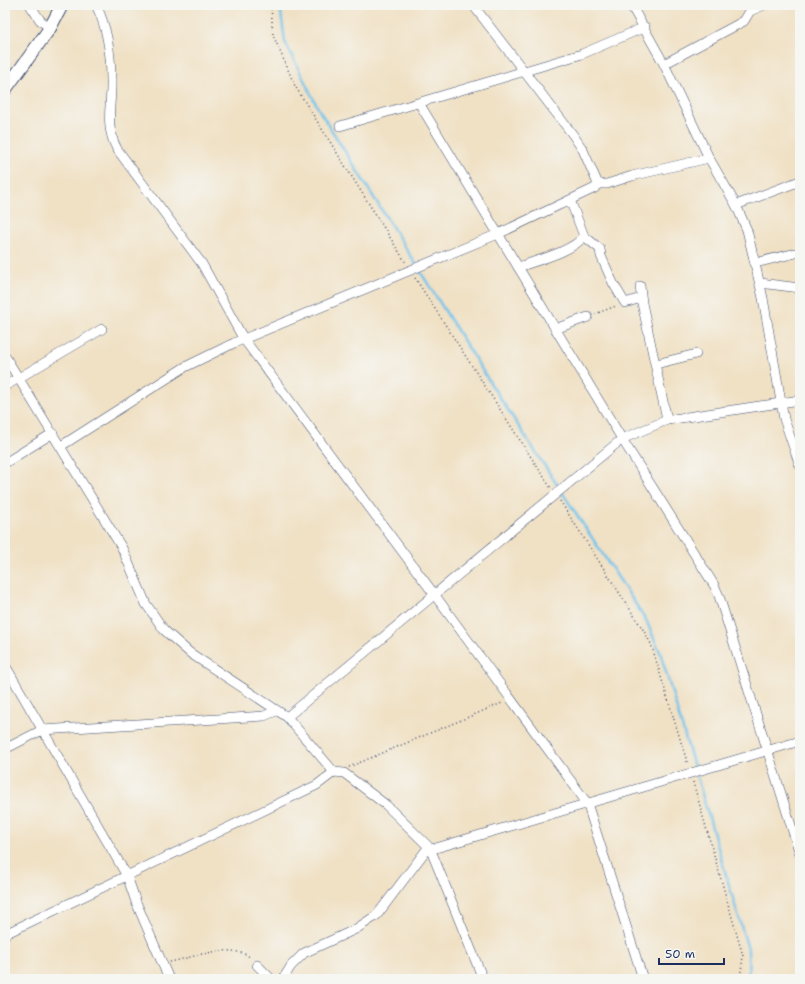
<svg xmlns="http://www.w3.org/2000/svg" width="805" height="984" viewBox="0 0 805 984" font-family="'Shantell Sans',sans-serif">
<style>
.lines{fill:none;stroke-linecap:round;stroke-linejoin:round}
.stream{stroke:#6fc2eb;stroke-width:2.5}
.minor-casing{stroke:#3b4a6d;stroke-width:10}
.major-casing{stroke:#3b4a6d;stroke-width:14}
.path{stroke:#3b4a6d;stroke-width:1.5;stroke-dasharray:1 3;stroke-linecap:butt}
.minor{stroke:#fff;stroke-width:9}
.major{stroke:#fff;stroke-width:12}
</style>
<rect width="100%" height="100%" fill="#f6f6f2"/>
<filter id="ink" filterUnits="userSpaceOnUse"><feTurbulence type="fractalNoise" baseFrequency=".025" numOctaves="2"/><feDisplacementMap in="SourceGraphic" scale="8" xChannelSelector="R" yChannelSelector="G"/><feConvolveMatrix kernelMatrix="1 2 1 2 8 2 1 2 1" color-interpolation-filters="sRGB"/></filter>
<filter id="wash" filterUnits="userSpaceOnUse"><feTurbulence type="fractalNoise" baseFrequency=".012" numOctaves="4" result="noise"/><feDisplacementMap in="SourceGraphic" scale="16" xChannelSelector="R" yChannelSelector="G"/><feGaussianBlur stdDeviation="0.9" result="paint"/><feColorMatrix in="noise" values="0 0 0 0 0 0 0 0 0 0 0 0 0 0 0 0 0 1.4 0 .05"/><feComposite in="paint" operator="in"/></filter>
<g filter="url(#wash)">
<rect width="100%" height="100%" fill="#f0e1c5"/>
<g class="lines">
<polyline class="stream" points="280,5 285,42 319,110 489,381 646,620 660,652 748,949 749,979"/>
</g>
</g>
<g filter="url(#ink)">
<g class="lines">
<defs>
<g id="minor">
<polyline points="30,5 40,20 50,28"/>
<path d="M96,5C108,29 111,54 111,80C112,105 104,125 117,149L202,264L243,338L434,594L587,803L643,979"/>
<polyline points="473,5 573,135 583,150 598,184"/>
<polyline points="631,5 664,64 709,158 736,205 747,230 763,298 784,419 800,466"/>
<polyline points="664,64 744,21 750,11 764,5"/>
<polyline points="419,103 622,439 714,585 719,596 800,854"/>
<polyline points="340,126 582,54 645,27"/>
<polyline points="598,184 607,184 632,176 709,158"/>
<polyline points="570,200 584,236 600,249 601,256 613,283 625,303 641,298"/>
<polyline points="736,205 800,181"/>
<polyline points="755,263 800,252"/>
<path d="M518,267C535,261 574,251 584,236"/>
<polyline points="760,283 800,288"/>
<polyline points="640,286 642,303 667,420"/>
<polyline points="555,329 588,317"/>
<polyline points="5,356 122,548 146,604 164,630 190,653 287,717 334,772 317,785 5,934"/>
<polyline points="656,364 696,354"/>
<polyline points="5,386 102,329"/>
<polyline points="61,446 185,367 234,343 498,234 595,188 598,184"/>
<polyline points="5,463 53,433"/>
<polyline points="5,665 127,876 136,902 169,979"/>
<polyline points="287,717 622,439 667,420 800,400"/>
<polyline points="5,749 42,730 264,716 276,711"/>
<polyline points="334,772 344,773 386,805 430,848 483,979"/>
<polyline points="257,965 271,979"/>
<polyline points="283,979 291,966 304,953 356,929 377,915 427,849 436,848 800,741"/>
</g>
<polyline id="major" points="5,90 50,28 62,5"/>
</defs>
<use href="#minor" class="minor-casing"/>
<use href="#major" class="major-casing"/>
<g class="path">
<polyline points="271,5 273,35 295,86 406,263"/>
<polyline points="415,278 551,488"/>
<polyline points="595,314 616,306"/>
<polyline points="560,501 644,631 651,644 688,765"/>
<polyline points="349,767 502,703"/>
<polyline points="693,782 743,956 740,979"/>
<path d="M170,962C194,957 231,942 251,958"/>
</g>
<use href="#minor" class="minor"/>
<use href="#major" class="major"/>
</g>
</g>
<rect width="805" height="984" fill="none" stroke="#f6f6f2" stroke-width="20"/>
<path d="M659 958v6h65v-6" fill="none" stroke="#1b2f5e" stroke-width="2"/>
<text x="665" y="958" font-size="12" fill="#1b2f5e" stroke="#f6f6f2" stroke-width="3" paint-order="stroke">50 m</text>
</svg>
